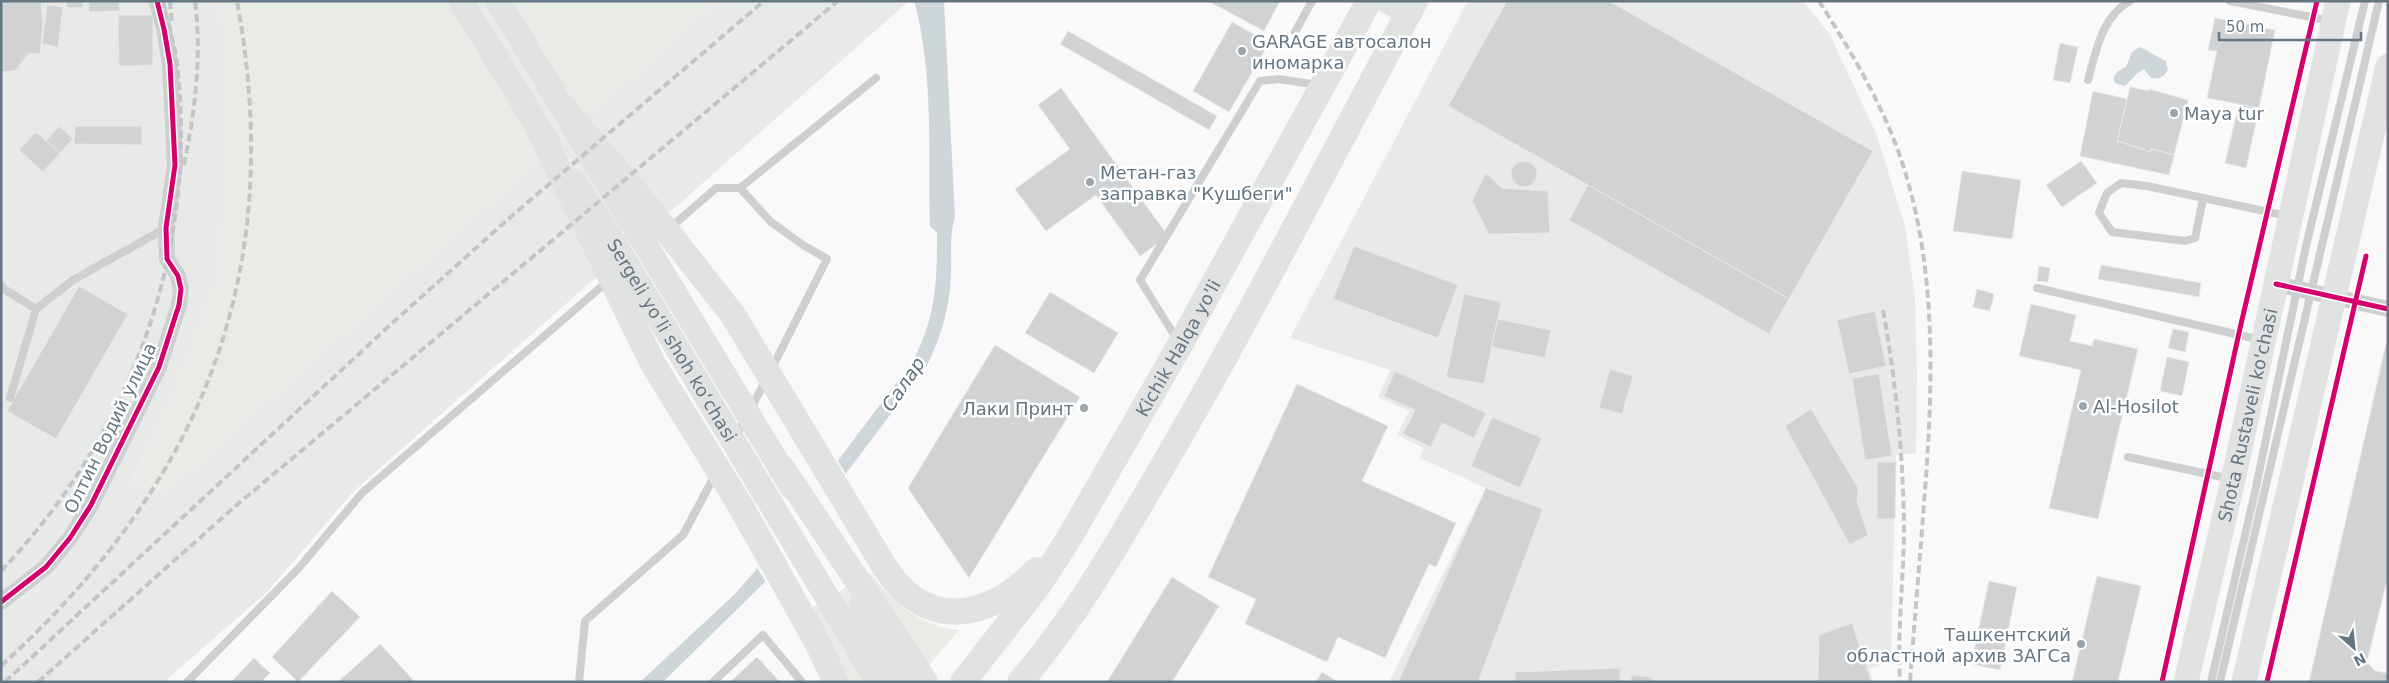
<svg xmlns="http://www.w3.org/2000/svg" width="2389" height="683" viewBox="0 0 2389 683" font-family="'DejaVu Sans',sans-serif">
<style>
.built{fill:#e8e9e9}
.green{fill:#e8ebe6}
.water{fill:#ced6d9}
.pier{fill:#f9f9f9}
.building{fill:#d0d2d3;stroke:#e8e8e8}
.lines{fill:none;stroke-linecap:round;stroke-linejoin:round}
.service{stroke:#cecfd0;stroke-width:8}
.minor{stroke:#cecfd0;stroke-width:16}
.primary{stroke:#e1e2e2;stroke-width:25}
.trunk{stroke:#e1e2e2;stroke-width:26}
.rail{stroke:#c3c5c6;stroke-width:4;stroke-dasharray:8 4;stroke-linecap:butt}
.cycleway-casing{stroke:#fff;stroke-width:8}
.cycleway{stroke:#d6006c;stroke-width:5}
.poi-dot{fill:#99a4ac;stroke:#fff;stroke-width:2}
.labels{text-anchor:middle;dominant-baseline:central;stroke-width:5;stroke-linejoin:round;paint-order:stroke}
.poi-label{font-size:18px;fill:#657683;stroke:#fff;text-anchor:start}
.street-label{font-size:18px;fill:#657683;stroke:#fff}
.water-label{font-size:19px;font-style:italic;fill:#60757c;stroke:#fff}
</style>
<rect width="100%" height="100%" fill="#f9f9f9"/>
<g class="built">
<polygon points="1,1 216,1 224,26 228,80 225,205 214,289 168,405 130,484 166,492 718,1 909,1 353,492 267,592 164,682 1,682"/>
<polygon points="1468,1 1803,1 1829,33 1876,133 1905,226 1915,298 1917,376 1916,453 1896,455 1891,661 1869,669 1873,682 1389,682 1486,488 1420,458 1423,448 1397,435 1409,411 1378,397 1390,370 1290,338"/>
</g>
<g class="green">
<polygon points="216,1 718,1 166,492 130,485 168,405 214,289 225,205 228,80 224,26"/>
<path d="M871,573C893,604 921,626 959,630L915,682H851L812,607Z"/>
</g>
<g class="water">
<path d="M914,1H944L955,217C949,237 952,254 951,274C950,307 941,338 926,367L763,584L663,682H640L735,594L754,572L913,361C936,317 937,282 937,233L930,226C928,153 934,72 914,1Z"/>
<path d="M2139,47C2149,50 2156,57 2166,61L2168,70C2164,77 2160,79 2151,78L2144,69C2135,73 2132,81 2124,86L2115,83L2113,78L2118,71L2126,67L2132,52Z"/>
</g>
<polygon class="pier" points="837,459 847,476 767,584 756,566"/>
<g class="building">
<polygon points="1,1 41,1 43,24 40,54 29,53 15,71 1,72"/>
<polygon points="66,1 83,1 83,8 67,8"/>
<polygon points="89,1 119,1 120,11 89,12"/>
<polygon points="1208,1 1280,1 1264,31"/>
<polygon points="1507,1 1609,1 1873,151 1789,299 1448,106"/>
<polygon points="47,5 63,7 58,47 42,44"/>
<polygon points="118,15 153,15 153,65 119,66"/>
<polygon points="2215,18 2275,30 2259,108 2207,98 2217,51 2208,50"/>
<polygon points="1232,22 1269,43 1229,112 1193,91"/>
<polygon points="1068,31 1217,116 1209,130 1060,44"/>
<polygon points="2060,43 2078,47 2070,83 2053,80"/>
<polygon points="2130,87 2149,91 2149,89 2188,100 2174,155 2151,149 2151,152 2117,141"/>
<polygon points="1061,88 1168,236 1140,256 1096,195 1046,231 1015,189 1070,149 1038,105"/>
<polygon points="2093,91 2127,99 2117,141 2151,152 2151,149 2174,155 2169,175 2080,156"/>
<polygon points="2239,104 2259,108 2246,168 2225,163"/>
<polygon points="59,126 73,139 60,153 46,141"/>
<polygon points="75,126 142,126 142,145 74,144"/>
<polygon points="36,132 60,153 43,172 19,150"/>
<circle cx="1524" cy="174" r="13"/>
<polygon points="2081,161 2097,183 2062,207 2046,185"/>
<polygon points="1962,171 2021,180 2012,239 1953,231"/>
<polygon points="1486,173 1502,188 1548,191 1550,233 1489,234 1472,201"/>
<polygon points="1588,185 1789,299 1769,334 1569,220"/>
<polygon points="1354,246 1458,285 1438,338 1333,299"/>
<polygon points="2101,265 2201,283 2199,297 2098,279"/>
<polygon points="2039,266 2050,268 2048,282 2037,281"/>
<polygon points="79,286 128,314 56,439 7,411"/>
<polygon points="1977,289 1994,294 1990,311 1973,307"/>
<polygon points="1050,292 1118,333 1094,373 1025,333"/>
<polygon points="1464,294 1501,302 1484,384 1446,377"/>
<polygon points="2031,304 2076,315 2070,341 2092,346 2094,339 2138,349 2098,519 2049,508 2081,370 2019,356"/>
<polygon points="1875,311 1886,366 1849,374 1837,320"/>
<polygon points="1498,319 1551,330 1545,358 1491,347"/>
<polygon points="2173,329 2189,332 2185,352 2168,348"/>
<polygon points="2386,344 2388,344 2388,576 2367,662 2375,671 2388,673 2388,682 2309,682"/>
<polygon points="995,345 1080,397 969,578 908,488"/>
<polygon points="2167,357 2189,362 2182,396 2160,391"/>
<polygon points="1610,369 1633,376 1622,414 1599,408"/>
<polygon points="1395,371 1486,413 1474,438 1442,423 1431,447 1403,434 1415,410 1384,396"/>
<polygon points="1879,374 1892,456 1865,460 1852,378"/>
<polygon points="1297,384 1388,426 1362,481 1456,523 1436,567 1429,564 1385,658 1338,637 1327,662 1245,624 1256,599 1208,577"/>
<polygon points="1811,409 1858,488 1857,502 1868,535 1850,545 1785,426"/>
<polygon points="1492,417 1542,438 1520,488 1471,466"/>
<polygon points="1877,462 1896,462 1895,519 1877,519"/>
<polygon points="1486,488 1543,509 1478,682 1398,682"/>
<polygon points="2097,576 2141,586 2118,682 2072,682"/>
<polygon points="1172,577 1219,606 1172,682 1107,682"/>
<polygon points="1989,581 2017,587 2000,670 1971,664"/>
<polygon points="332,591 360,617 298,682 272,657"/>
<polygon points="1852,623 1871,682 1818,682 1819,635"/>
<polygon points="380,644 415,682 338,682"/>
<polygon points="757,657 780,682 730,682"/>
<polygon points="254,658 270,673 261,682 234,682 233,680"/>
<polygon points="1620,668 1620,682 1515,682 1515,672"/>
<polygon points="1322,672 1338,682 1316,682"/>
<polygon points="1631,675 1652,677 1652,682 1631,682"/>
</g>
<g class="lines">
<g class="service">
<polyline points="2230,1 2331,21"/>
<polyline points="1295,32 1312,1"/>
<path d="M2088,80C2096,51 2102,16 2130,1"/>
<polyline points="740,188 771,222 803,245 827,259 771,370"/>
<polyline points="2203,199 2195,238 2185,241 2112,232 2099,213 2107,193 2121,183 2147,186 2288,216"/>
<polyline points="670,228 716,188 740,188 876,78"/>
<polyline points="1,285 4,289 36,309"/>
<polyline points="2037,288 2261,340"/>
<polyline points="1178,341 1140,280 1260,81 1279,79 1318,85"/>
<polyline points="10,398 36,309 73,280 166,228"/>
<polyline points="736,436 766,380"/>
<polyline points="2128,457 2231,479"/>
<polyline points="187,682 298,569 362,493 608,281"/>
<polyline points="579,682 585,621 683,535 715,475"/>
<polyline points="713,682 763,635 802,682"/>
<polyline points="2211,682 2255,492 2306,246 2365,1"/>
<polyline points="2220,682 2379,1"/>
</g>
<g class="minor">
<polyline points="2276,284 2388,309"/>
<polyline points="1,602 46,567 70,538 91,505 159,367 179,305 181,289 178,276 167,259 166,228 175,165 170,64 164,29 157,1"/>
</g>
<g class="primary">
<polyline points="461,1 548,143"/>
<polyline points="498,1 792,487"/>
<path id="s1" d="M575,184L616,246L878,682"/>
<polyline points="861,606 905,682"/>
<path id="s2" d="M2186,682L2233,480L2338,1"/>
<polyline points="2244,682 2388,66"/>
</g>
<g class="trunk">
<polyline points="1389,1 1409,13"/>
<path d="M563,108L648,207L733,315L884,566C926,632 987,620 1037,570"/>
<polyline points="537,126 653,364 740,505 816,640 836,682"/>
<polyline points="782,468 925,682"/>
<path id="s3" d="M963,682L1038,586L1068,540L1180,345L1369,1"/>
<path d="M1020,682C1079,614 1123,534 1168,457C1255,308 1333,153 1415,1"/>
</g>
<g class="rail">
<polyline points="170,1 172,22"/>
<path d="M1819,1C1848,47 1876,93 1896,145C1940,263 1933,392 1923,516C1919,571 1914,626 1910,682"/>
<path d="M184,165C195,111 202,56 195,1"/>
<path d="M1883,310C1896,382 1903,453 1904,526C1904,578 1897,630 1900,682"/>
<path d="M1,571C132,434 201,245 176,56C173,38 166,19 162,1"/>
<path d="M1,666C203,482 287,273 237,1"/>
<polyline points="5,682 389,326 514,214 764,1"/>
<polyline points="38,682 232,509 838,1"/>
</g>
<defs>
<g id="cycleway">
<polyline points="2276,284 2388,309"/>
<polyline points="1,602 46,567 70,538 91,505 159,367 179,305 181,289 178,276 167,259 166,228 175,165 170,64 164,29 157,1"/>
<polyline points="2162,682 2241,324 2317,1"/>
<polyline points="2267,682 2366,256"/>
</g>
</defs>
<use href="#cycleway" class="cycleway-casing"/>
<use href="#cycleway" class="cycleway"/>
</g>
<g class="poi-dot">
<circle cx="1242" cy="51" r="5"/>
<circle cx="2174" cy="113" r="5"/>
<circle cx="1090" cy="182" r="5"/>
<circle cx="2083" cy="406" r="5"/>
<circle cx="1084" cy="408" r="5"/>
<circle cx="2081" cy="644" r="5"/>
</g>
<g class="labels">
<g class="poi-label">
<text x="1252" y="41">GARAGE автосалон<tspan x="1252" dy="21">иномарка</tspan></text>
<text x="2184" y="113">Maya tur</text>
<text x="1100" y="172">Метан-газ<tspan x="1100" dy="21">заправка "Кушбеги"</tspan></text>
<text x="2093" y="406">Al-Hosilot</text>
<text x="1074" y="408" text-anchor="end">Лаки Принт</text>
<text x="2071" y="634" text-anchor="end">Ташкентский<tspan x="2071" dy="21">областной архив ЗАГСа</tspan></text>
</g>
<g class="street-label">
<text stroke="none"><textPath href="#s1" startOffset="184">Sergeli yo‘li shoh ko‘chasi</textPath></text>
<text stroke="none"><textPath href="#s3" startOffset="398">Kichik Halqa yo'li</textPath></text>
<text stroke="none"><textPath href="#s2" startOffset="274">Shota Rustaveli ko'chasi</textPath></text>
<text transform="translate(110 428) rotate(-64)">Олтин Водий улица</text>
</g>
<g class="water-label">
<text transform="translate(903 384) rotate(-56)">Салар</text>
</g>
</g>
<rect width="2389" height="683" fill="none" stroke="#657683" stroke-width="5"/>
<g transform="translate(2354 648) rotate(153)" stroke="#ffffff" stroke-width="4" paint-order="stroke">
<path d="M0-4L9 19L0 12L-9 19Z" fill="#657683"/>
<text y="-8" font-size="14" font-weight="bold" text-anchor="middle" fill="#657683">N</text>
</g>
<path d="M2219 32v8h142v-8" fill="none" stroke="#657683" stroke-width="2.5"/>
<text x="2226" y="32" font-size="15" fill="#657683" stroke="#ffffff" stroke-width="4" paint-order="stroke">50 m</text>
</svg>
